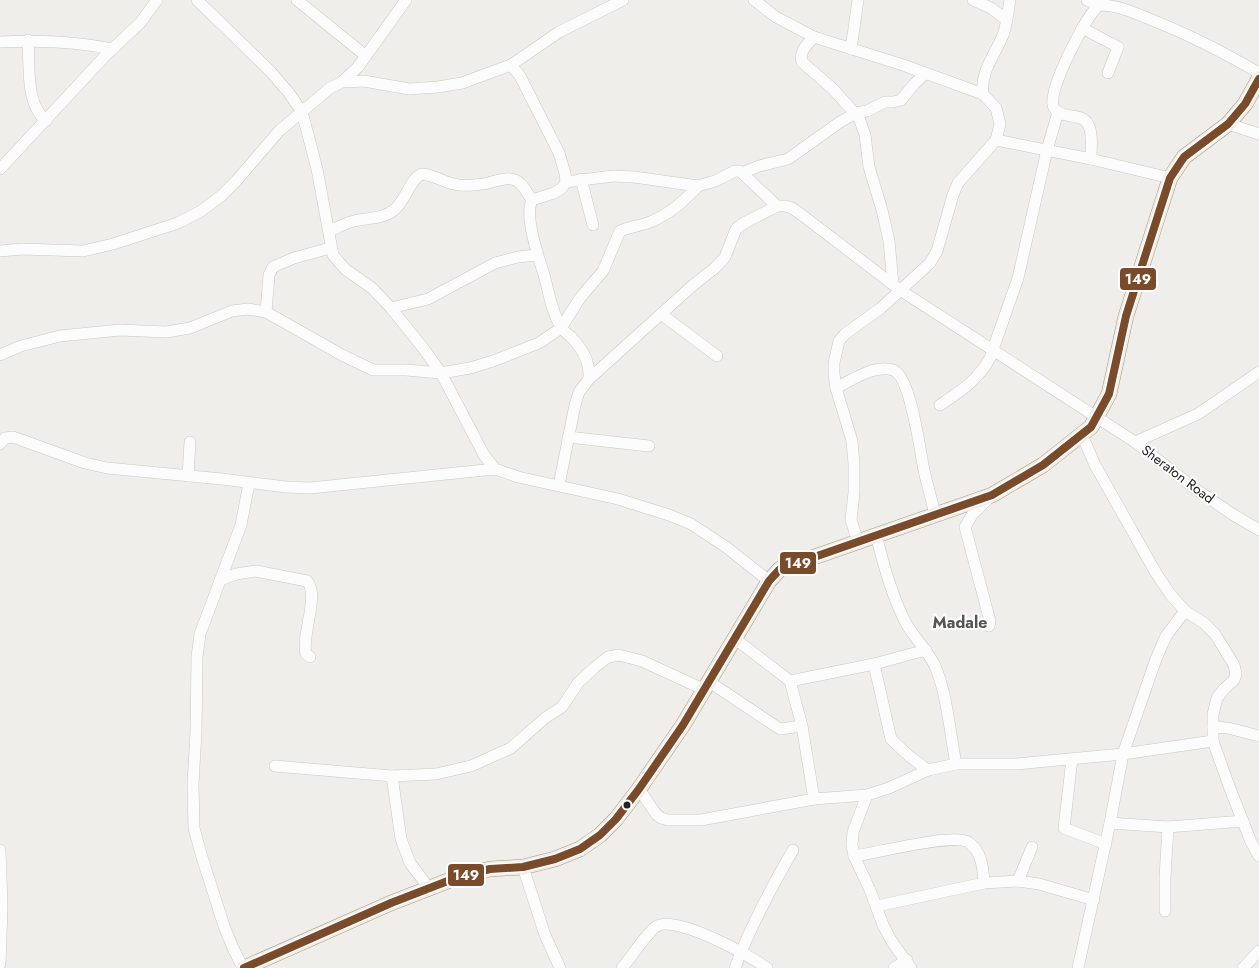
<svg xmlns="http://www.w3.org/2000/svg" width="1259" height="968" viewBox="0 0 1259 968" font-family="Jost,sans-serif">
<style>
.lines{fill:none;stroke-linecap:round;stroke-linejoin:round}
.minor-casing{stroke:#c9c8c7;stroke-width:12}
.major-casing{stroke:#a79c86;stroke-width:16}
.minor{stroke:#fdfcfc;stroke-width:11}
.major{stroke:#f3ede7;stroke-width:15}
.bus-1-casing{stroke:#fff;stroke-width:11}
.bus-1{stroke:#7a4b2a;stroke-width:8}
.bus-dot{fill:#222;stroke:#fff;stroke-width:2}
.labels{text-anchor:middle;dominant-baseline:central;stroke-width:4;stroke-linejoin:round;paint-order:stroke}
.street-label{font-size:14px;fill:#222;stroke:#fff}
.quarter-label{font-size:16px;font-weight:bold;fill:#555;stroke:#fff}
.line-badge{stroke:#fff;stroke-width:2}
.badge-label{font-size:14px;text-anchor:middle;font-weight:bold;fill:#fff}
</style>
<rect width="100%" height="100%" fill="#f0eeeb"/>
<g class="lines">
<defs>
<g id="minor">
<polyline points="197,0 270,71 289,93 302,112 317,169 333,255 345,269 372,288 391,308 423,348 441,373 484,455 495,469 518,477 618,499 669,515 691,524 726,547 769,581"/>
<polyline points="297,0 366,56"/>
<polyline points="754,0 776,17 814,37 903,65 983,94 996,108 1000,124 996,140 958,183 953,195 937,251 930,263 881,308 845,334 839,341 834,363 834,374 836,388 852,441 854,464 854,493 851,520 858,542"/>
<polyline points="973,0 991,8 1007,20"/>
<polyline points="1087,0 1100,5"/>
<polyline points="1082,28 1118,47 1108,73"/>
<path d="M814,37C807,45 799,51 802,62L833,89L859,118L865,135L869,167L882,210L889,241L893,284"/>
<path d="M28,40C30,66 25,103 46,121"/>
<path d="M0,42C38,40 75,41 112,49"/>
<polyline points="851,49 858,0"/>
<path d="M511,65L520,76L559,153L565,173L566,182L562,188L554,193L532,200C524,217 539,258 544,275C549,292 551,311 561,327C563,331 568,334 572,338C583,350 590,362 589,379"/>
<polyline points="342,82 358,67 406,0"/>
<path d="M983,94C980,72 995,55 1003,35C1007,24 1008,11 1010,0"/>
<polyline points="1228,124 1259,134"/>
<polyline points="996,140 1091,159 1170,178"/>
<path d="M1091,159C1091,149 1093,133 1088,124C1082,112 1062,120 1054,108C1045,95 1082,26 1092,13C1094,10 1097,7 1100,5C1118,5 1135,13 1152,20C1190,35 1223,52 1259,73"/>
<polyline points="0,169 106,55 140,23 157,0"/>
<polyline points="742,173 759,166 788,159 840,122 856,113 867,111 885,102 893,102 901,100 915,83 925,74"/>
<polyline points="581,179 593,225"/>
<polyline points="566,182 613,176 634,177 698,186 715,181 735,171 740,171 777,206"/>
<path d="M329,231C337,228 345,223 354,221C367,218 383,219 394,210C406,201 410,178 422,174C435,175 446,184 459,185C467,186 475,185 483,184C496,182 510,173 521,184C525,188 528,195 532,200"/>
<polyline points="0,251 22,249 83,251 113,244 178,223 201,211 221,196 237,180 279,131 330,88 342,82 364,81 409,89 438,87 462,83 511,65 559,32 623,0"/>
<polyline points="391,308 428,299 495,263 518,257 537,255"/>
<polyline points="266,312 269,275 273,267 294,258 330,248"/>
<polyline points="661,314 717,356"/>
<path d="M0,355L21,346L60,336L120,330L166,332L190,328L232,311L248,309L266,312L342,355L373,370H406L441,373L470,368L493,361L539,343L561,328L580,298L603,271L620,231C629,227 640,226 650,222C670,214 684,201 698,186"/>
<path d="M836,388C852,380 875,364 893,370C911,376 920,452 924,470C927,485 932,500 935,515"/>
<path d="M940,405C961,391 977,381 990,358L1018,278L1047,150L1058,112"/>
<polyline points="1082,435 1095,465 1156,573 1170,594 1185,611 1204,623 1215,634 1234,665 1236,674 1234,680 1224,689 1217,698 1213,714 1213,741 1229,786 1251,842 1259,856"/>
<polyline points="568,437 649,446"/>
<polyline points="1135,442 1198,414 1259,372"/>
<polyline points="0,444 5,438 13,437 85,463 107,468 222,479 286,487 310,488 495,469"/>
<polyline points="188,476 190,442"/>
<polyline points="559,485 575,405 579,392 589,379 692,286 715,268 725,257 736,229 744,223 777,206 785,206 792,208 802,215 900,290 1135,442 1197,490 1232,514 1259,530"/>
<path d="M876,535C884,566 892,597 907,625C916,640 928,651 935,666C947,694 950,733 956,764"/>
<path d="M220,580L236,574L256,571L307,581C320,595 301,635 306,654L310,657"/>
<polyline points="989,626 990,621 965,527 972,515 991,496"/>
<polyline points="734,638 790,681 802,726 814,799"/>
<polyline points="874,664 891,739 909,756 928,770"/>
<polyline points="708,681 780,729 802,726"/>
<polyline points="790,681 874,664 926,650"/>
<polyline points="1213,727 1228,728 1259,736"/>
<polyline points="1072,759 1064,828 1106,844"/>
<polyline points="275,766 392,776 436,774 471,766 511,748 545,718 562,707 578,683 595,667 608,657 619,655 642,661 703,689"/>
<polyline points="392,776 401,839 410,863 429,888"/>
<polyline points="639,789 656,814 661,818 668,820 701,820 814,799 867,795 889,788 928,770 956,764 1017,764 1037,762 1123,754 1213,741"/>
<polyline points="867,795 853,832 852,845 854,856 870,890 883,925 892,942 911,968"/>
<polyline points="1110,823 1168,827 1243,821"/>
<polyline points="0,850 2,907 0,964"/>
<path d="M854,856C876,853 953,833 968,842C982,851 983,868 984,883"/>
<polyline points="523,867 545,935 560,968"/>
<polyline points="1018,881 1032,847"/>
<polyline points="877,906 984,883 1018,881 1039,884 1094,900"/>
<polyline points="1165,911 1165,877 1168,827"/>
<polyline points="243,968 233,948 224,926 201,854 194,828 193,784 196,732 197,657 200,634 241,525 249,483"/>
<path d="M622,968C631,958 647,932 657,926C677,915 749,955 767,968"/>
<path d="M735,968C750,927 771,888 793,850"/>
<polyline points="894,968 907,960"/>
<polyline points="1078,968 1110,823 1123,754 1156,659 1166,636 1185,611"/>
<polyline points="1243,968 1259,951"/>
</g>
<polyline id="major" points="244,968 391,903 458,877 490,869 523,867 555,859 580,849 600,835 616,819 639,789 683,725 769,581 780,569 992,495 1043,465 1091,427 1109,394 1126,316 1170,178 1184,157 1228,124 1245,104 1259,79"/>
</defs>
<use href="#minor" class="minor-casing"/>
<use href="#major" class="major-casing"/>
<use href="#minor" class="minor"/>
<use href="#major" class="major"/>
<defs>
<polyline id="bus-1" points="244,968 391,903 458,877 490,869 523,867 555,859 580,849 600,835 616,819 639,789 683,725 769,581 780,569 992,495 1043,465 1091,427 1109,394 1126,316 1170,178 1184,157 1228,124 1245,104 1259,79"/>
</defs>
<use href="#bus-1" class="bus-1-casing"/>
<use href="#bus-1" class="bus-1"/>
</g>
<circle class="bus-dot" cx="627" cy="805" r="4.5"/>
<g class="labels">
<g class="street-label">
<text transform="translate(1178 474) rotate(37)">Sheraton Road</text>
</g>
<g class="quarter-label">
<text x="960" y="622">Madale</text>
</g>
</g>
<g class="line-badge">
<rect x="1119" y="267" width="38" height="24" rx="5" fill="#7a4b2a"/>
<rect x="779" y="551" width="38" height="24" rx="5" fill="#7a4b2a"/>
<rect x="447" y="863" width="38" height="24" rx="5" fill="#7a4b2a"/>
</g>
<g class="badge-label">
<text x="1138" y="284">149</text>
<text x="798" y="568">149</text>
<text x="466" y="880">149</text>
</g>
</svg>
